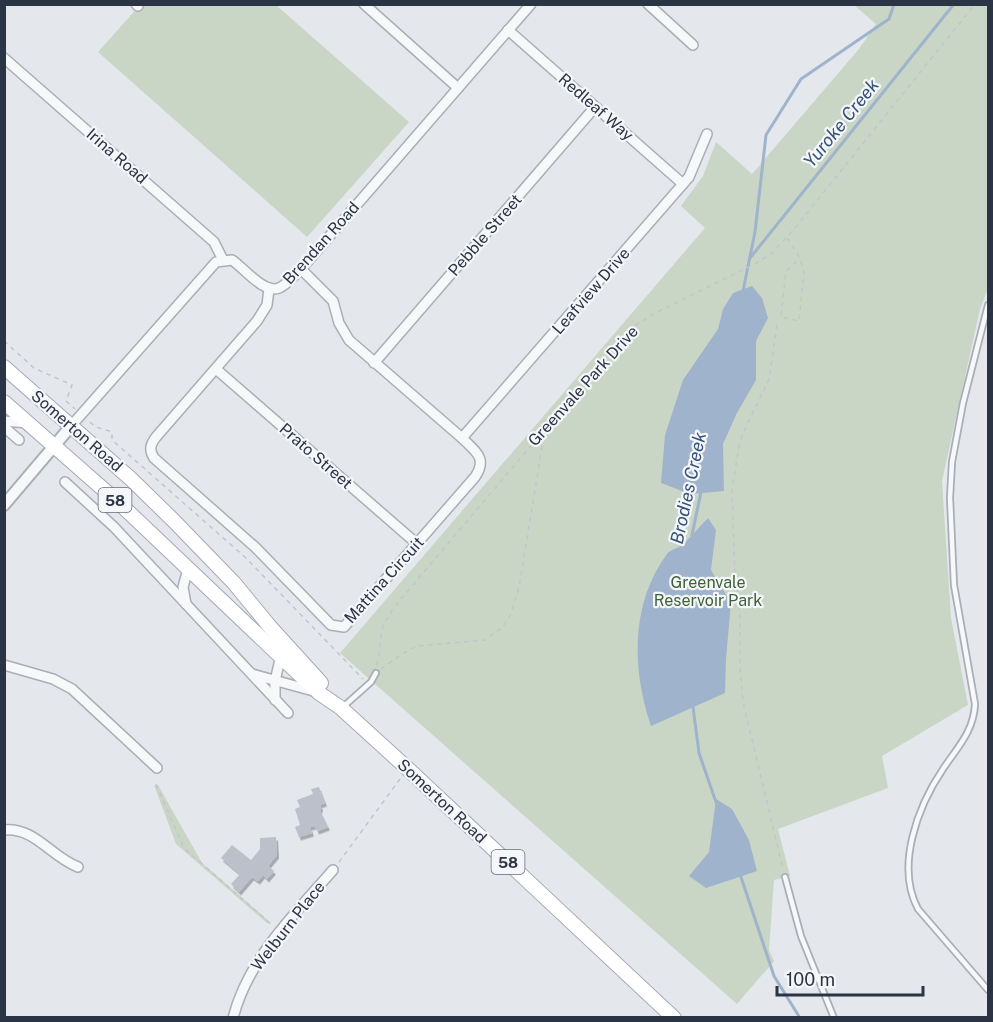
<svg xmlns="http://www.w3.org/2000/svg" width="993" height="1022" viewBox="0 0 993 1022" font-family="'Public Sans',sans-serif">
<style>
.green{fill:#c9d6c5}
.water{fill:#9fb4cc}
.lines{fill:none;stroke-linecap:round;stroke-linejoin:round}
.stream{stroke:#9fb4cc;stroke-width:3}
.building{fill:#bbc0ca;filter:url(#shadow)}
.service-casing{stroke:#a9aeb7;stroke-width:8}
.minor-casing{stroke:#a9aeb7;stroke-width:12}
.tertiary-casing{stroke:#a9aeb7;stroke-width:14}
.primary-casing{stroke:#a3abb8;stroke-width:16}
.path{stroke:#c2c5cb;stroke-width:1.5;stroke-dasharray:4.5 4.5;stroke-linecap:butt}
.service{stroke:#f7f8fa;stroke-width:4.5}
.minor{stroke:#f7f8fa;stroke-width:9}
.tertiary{stroke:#f7f8fa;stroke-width:10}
.primary{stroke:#fff;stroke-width:14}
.labels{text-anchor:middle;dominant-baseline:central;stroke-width:4.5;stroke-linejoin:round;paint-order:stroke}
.shield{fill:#f4f6f9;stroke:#676e7b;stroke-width:1.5}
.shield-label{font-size:15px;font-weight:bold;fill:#2b3445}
.street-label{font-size:16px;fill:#2b3445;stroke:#f4f6f9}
.park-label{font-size:16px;fill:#3f6138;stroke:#f4f6f9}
.water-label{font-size:18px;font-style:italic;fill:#34527a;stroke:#f4f6f9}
</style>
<defs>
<filter id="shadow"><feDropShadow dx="2" dy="3.5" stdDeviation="0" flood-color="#0004"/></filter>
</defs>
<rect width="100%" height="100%" fill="#e4e7ec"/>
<g class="green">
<polygon points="140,5 276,5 409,122 307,237 98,52"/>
<polygon points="854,5 988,5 988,288 980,309 942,481 951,618 968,705 882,756 888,788 778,829 790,876 774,880 769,950 774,961 737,1004 340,653 705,228 681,206 703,176 716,142 752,174 859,49 876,24"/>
<polygon points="154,785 158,785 202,863 269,921 267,923 176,844"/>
</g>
<g class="water">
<polygon points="752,286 762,298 768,318 756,341 756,380 737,413 723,444 724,491 690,494 661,483 665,435 683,380 718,329 723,309 733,293"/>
<path d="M708,518L716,530L711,570L731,603L726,659L725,693L651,726C632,670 630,604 667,554C671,549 677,549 682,545C691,537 699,527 708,518Z"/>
<polygon points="716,799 732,809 749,840 757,871 706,888 689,876 709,852"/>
</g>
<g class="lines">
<g class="stream">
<polyline points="750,258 954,4"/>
<polyline points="743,291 755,232 766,135 801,79 889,19 894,4"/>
<polyline points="692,535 701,492"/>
<polyline points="693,707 699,753 717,805"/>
<polyline points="740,874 774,976 800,1018"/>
</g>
</g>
<g class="building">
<polygon points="319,787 325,803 319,805 321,806 320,811 328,827 317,831 315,826 310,827 312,833 299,837 295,827 300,825 295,809 300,807 297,800 313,794 311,789"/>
<polygon points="276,837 277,855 268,866 274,871 267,879 263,875 258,881 252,877 239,892 231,884 240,874 221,858 232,845 251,860 260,849 260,838"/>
</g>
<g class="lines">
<defs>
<g id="service">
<path d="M988,305L963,403L952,462L950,498L954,585L975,704C974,731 957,748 943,769C918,806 895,866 918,909L988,990"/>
<polyline points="343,707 371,682 376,673"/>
<polyline points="785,877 801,936 834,1018"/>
</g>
<g id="minor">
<polyline points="136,4 138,6"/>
<polyline points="364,4 458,88"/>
<polyline points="648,4 693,45"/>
<polyline points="508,30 683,184"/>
<polyline points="4,58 214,242 223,260"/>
<path d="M269,289L267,305L257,321L156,437C150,445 149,450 154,458L255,547L331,625L344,627L475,477C488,458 475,451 462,438L349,340L339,323L333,301L301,269"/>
<polyline points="374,363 595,107"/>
<polyline points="216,369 416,543"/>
<polyline points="4,421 28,423"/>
<path d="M71,426L216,262L232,260C244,268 264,294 279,288C287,285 294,275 301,269L531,4"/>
<polyline points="4,427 19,440"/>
<polyline points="462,438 689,177 707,134"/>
<polyline points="65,482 114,527 288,713"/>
<polyline points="186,604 183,587 188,569"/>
<polyline points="4,665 53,679 72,689 157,768"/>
<polyline points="252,674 317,692"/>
<polyline points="275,700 275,681 281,655 279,652"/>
<path d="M4,830C35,827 51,857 78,867"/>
<path d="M233,1018C248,959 294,915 333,870"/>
</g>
<polyline id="tertiary" points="4,505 71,426"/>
<g id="primary">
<polyline points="4,367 131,479 174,521 234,583 271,628 321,683"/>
<polyline points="4,402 119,503 319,693 341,708 408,769 674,1018"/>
</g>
</defs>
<use href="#service" class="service-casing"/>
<use href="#minor" class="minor-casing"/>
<use href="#tertiary" class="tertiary-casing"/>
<use href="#primary" class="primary-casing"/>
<g class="path">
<polyline points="787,238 800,258 804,272 799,321 781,317 786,271 800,258"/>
<polyline points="777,325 769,379 743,433 739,445 732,491 735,576 740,610 740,665 743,702 783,869"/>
<polyline points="4,341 34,368 72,385 66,401 75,409"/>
<polyline points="90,422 96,427 112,432 112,440 246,558 363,679"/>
<polyline points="377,665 383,625 395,606 619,342 636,325 657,312 755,264 773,252 795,228 975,4"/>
<polyline points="381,669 402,654 417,646 485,640 502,628 511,614 519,587 543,441 547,427"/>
<polyline points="156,784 184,848 273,926"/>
<polyline points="339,862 400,779"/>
</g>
<use href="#service" class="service"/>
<use href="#minor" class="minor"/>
<use href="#tertiary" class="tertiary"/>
<use href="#primary" class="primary"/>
</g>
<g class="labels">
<g class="shield">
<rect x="98.5" y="488" width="33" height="24" rx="4.5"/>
<rect x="491.5" y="850" width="33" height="24" rx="4.5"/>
</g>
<g class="shield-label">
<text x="115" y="500">58</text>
<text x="508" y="862">58</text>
</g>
<g class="street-label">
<text transform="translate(596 107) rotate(41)">Redleaf Way</text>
<text transform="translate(117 156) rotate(41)">Irina Road</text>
<text transform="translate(485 235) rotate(-49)">Pebble Street</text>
<text transform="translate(321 243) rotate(-48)">Brendan Road</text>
<text transform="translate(591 291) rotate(-49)">Leafview Drive</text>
<text transform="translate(583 386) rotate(-48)">Greenvale Park Drive</text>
<text transform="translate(77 431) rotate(41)">Somerton Road</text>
<text transform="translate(316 456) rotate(41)">Prato Street</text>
<text transform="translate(384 580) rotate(-48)">Mattina Circuit</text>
<text transform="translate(442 801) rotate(43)">Somerton Road</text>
<text transform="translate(288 926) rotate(-52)">Welburn Place</text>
</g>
<g class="park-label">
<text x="708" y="582">Greenvale<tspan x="708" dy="18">Reservoir Park</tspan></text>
</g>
<g class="water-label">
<text transform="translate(841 123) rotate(-51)">Yuroke Creek</text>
<text transform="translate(688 488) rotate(-78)">Brodies Creek</text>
</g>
</g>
<rect width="993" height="1022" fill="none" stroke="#2b3445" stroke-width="12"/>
<path d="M777 986v9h146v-9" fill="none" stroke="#2b3445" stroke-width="3"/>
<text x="786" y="986" font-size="18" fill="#2b3445" stroke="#f4f6f9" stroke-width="4.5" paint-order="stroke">100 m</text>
</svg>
